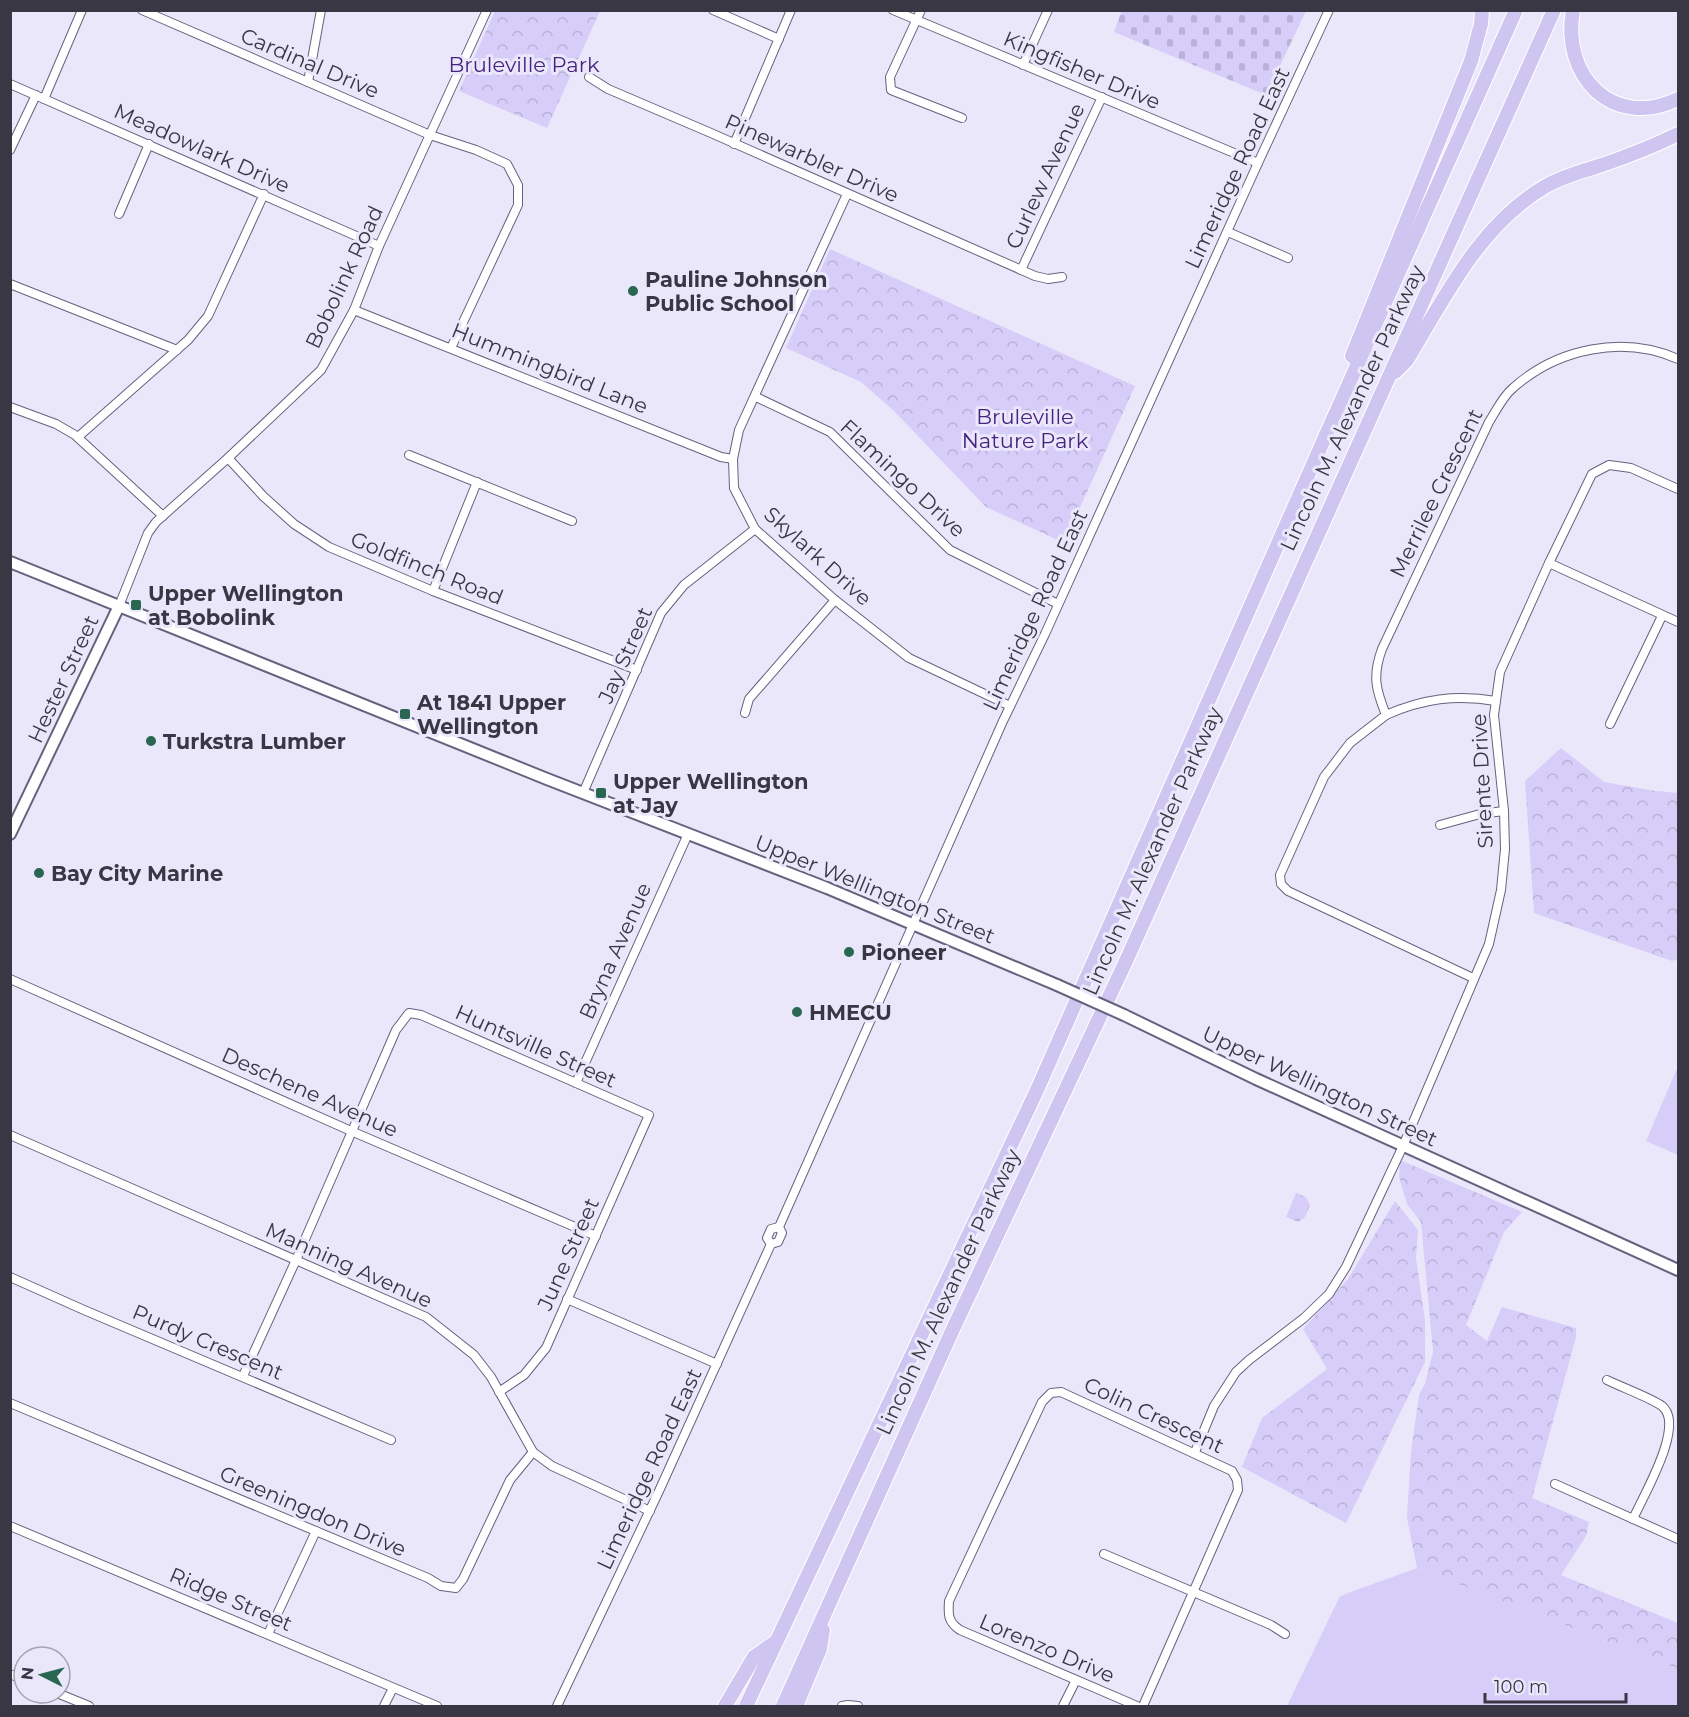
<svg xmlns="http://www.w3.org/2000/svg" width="1689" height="1717" viewBox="0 0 1689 1717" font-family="Montserrat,sans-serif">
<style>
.grass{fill:#d7cdf9}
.forest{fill:url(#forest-crowns)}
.cemetery{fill:url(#cemetery-stones)}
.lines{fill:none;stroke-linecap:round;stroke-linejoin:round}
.street-casing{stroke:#67617e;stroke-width:10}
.secondary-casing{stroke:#67617e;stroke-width:14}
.highway-casing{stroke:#fff;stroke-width:16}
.street{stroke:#fff;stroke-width:8}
.secondary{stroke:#fff;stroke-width:10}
.highway{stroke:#cfc5f1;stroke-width:14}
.secondary-bridge-casing{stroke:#67617e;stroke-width:14;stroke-linecap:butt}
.secondary-bridge{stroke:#fff;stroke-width:10}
.poi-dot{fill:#296753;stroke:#ebe7fb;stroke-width:2}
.labels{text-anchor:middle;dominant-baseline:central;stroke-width:6;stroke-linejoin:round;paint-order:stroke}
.street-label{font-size:21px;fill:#393744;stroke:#ebe7fb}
.park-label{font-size:21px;fill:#462380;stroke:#ebe7fb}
.poi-label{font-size:21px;font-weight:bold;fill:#393744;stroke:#ebe7fb;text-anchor:start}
</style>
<defs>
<pattern id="forest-crowns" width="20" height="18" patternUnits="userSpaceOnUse" patternTransform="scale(1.5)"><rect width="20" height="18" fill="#d7cdf9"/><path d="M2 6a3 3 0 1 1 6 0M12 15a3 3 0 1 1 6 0" fill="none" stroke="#b9b1d7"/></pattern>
<pattern id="cemetery-stones" width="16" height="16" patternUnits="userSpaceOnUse" patternTransform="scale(1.5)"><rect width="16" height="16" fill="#d7cdf9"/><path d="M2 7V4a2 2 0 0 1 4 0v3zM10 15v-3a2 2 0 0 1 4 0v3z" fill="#b9b1d7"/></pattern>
</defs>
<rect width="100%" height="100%" fill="#ebe7fb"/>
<g class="grass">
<polygon points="1678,1066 1678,1155 1646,1141"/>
<polygon points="1417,1568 1678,1669 1678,1706 1287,1706 1340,1596"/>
</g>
<g class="forest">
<polygon points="495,11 600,11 547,128 459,91"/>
<polygon points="830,249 1135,386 1064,543 986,507 893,410 861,382 786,348"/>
<polygon points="1561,748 1604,782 1655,791 1678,793 1678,959 1672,961 1534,913 1525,781"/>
<polygon points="1400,1160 1522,1212 1504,1232 1466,1325 1487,1341 1502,1307 1576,1328 1576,1337 1532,1498 1589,1522 1586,1536 1561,1575 1678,1623 1678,1669 1417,1568 1407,1518 1411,1452 1419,1395 1425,1384 1433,1352 1421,1222 1407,1204 1399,1177"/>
<polygon points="1296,1193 1306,1197 1310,1205 1305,1217 1298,1222 1286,1217"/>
<polygon points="1395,1201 1418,1230 1416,1258 1425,1320 1425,1362 1346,1523 1242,1467 1262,1418 1327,1369 1303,1329 1348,1279"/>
</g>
<polygon class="cemetery" points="1122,10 1306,10 1306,11 1266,95 1114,32"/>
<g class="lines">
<defs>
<g id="street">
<polyline points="142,10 430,135 476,150 507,164 518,185 518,205 451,348"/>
<polyline points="713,10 779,39"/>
<polyline points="893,10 1258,163"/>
<polyline points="921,10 890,77 891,90 962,118"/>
<polyline points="1023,65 1048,10"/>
<polyline points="589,77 608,89 711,133 1035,276 1048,279 1062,277"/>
<polyline points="308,82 321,10"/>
<polyline points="10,84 379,246"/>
<polyline points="44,99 82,10"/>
<polyline points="734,144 791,10"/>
<polyline points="10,150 36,95"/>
<polyline points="847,194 739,430 733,459 734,488 755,529 835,600 909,658 1010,706"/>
<polyline points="119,214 149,144"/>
<polyline points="1228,232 1288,258"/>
<polyline points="1021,270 1102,97"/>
<polyline points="10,284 177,350"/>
<polyline points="354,310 721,457 733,459"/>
<polyline points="756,397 830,432 950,550 1058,604"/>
<polyline points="10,407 56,424 75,435 163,516"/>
<polyline points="78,437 188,340 208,316 264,194"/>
<polyline points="409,455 572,521"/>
<polyline points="228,458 263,496 294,524 329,547 433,591 637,670"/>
<polyline points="1549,563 1678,622"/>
<polyline points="433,591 477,482"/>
<polyline points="119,606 148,533 156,522 228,458 321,370 354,310 379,246 487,10"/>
<polyline points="745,713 749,699 835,600"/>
<path d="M1386,715C1422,699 1456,694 1496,701"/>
<polyline points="1610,724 1662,616"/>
<polyline points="583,793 661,613 684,585 755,529"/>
<polyline points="1440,825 1480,814 1504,811"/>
<path d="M1473,978L1288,891L1281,884L1280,875L1324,777L1350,743L1386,715C1376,690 1372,676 1382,649L1489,422C1496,411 1503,396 1513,388C1558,348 1623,335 1678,359"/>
<polyline points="10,979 351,1131 596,1236"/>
<polyline points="576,1083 688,834"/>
<polyline points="10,1135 426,1317 474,1355 491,1377 533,1452 552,1466 650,1511"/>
<polyline points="771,1244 767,1238 771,1229 779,1227"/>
<polyline points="10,1277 84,1310 391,1440"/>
<polyline points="567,1299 717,1364"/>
<polyline points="243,1376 296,1260 396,1030 409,1013 421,1015 649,1115 546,1348 524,1375 499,1392"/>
<path d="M1607,1380C1621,1387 1651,1398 1662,1406C1686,1425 1643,1496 1633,1519"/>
<polyline points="10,1403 428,1578 441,1586 456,1588 463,1579 510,1480 533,1452"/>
<polyline points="1195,1452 1214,1406 1236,1372 1249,1360 1304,1318 1329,1294 1346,1267 1403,1146 1489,944 1501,890 1505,849 1504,811 1494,715 1500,672 1549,563 1592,474 1609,465 1631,468 1678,489"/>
<polyline points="1555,1484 1678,1539"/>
<polyline points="10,1526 437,1706"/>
<polyline points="1104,1554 1271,1625 1285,1634"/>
<polyline points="268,1634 316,1531"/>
<polyline points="10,1674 24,1680"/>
<polyline points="57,1693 89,1706"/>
<polyline points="384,1706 393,1688"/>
<polyline points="557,1706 659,1491 771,1244 778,1242 782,1233 779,1227 1003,721 1045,634 1258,163 1329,10"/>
<polyline points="842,1706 848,1705 858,1706"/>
<polyline points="1063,1706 1076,1680"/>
<path d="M1137,1706L960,1630C948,1622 948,1615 949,1601L1042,1402L1051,1393L1061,1392L1232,1471L1237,1480L1238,1490L1143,1706"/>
</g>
<g id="secondary">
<polyline points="10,562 547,779 827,888 1057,985"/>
<polyline points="10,834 119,606"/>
<polyline points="1124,1015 1256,1079 1678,1270"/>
</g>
<g id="highway">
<path d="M1573,10C1561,77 1613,130 1678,99"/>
<polyline points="1352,356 1471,61 1481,24 1482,10"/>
<path d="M1395,372L1407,360C1445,297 1480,224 1546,186C1563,176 1583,171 1602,165C1628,156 1654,146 1678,134"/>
<polyline points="725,1706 754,1657 774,1643"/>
<polyline points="746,1706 1037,1090 1325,437 1516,10"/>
<polyline points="783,1706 953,1329 1126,961 1554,10"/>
<polyline points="796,1706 820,1649 823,1630"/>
</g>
</defs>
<use href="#street" class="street-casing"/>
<use href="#secondary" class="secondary-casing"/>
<use href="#highway" class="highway-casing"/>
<use href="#street" class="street"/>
<use href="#secondary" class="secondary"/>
<use href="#highway" class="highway"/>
<defs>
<polyline id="secondary-bridge" points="1057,985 1124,1015"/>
</defs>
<use href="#secondary-bridge" class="secondary-bridge-casing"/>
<use href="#secondary-bridge" class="secondary-bridge"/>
</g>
<g class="poi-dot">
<circle cx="633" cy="291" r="6"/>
<rect x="130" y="599" width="12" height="12" rx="3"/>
<rect x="399" y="708" width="12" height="12" rx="3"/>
<circle cx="151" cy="741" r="6"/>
<rect x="595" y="787" width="12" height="12" rx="3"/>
<circle cx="39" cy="873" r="6"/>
<circle cx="849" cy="952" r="6"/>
<circle cx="797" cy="1012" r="6"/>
</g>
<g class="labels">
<g class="street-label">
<text transform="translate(310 63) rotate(23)">Cardinal Drive</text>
<text transform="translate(1082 70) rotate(23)">Kingfisher Drive</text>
<text transform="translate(202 148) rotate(24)">Meadowlark Drive</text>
<text transform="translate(812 158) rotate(24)">Pinewarbler Drive</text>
<text transform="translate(1237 168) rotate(-65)">Limeridge Road East</text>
<text transform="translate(1045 176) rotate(-65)">Curlew Avenue</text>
<text transform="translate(344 277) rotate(-65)">Bobolink Road</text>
<text transform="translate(550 368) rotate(22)">Hummingbird Lane</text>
<text transform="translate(1352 408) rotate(-65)">Lincoln M. Alexander Parkway</text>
<text transform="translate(903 478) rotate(43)">Flamingo Drive</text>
<text transform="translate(1436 493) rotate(-64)">Merrilee Crescent</text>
<text transform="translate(818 556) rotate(42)">Skylark Drive</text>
<text transform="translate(427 568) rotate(22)">Goldfinch Road</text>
<text transform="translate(1035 610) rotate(-65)">Limeridge Road East</text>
<text transform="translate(625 655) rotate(-66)">Jay Street</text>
<text transform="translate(63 679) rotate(-65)">Hester Street</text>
<text transform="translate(1482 781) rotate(-93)">Sirente Drive</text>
<text transform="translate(1152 851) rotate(-66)">Lincoln M. Alexander Parkway</text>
<text transform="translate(875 889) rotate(22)">Upper Wellington Street</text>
<text transform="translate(615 951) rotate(-66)">Bryna Avenue</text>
<text transform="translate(536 1046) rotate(24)">Huntsville Street</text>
<text transform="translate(1320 1086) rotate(25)">Upper Wellington Street</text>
<text transform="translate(310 1092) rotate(24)">Deschene Avenue</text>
<text transform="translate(568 1254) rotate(-66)">June Street</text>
<text transform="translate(349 1265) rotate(24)">Manning Avenue</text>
<text transform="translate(948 1292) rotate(-65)">Lincoln M. Alexander Parkway</text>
<text transform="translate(208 1342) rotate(23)">Purdy Crescent</text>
<text transform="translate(1154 1415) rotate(25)">Colin Crescent</text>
<text transform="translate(649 1469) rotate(-65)">Limeridge Road East</text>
<text transform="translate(313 1511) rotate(23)">Greeningdon Drive</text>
<text transform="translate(231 1599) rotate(23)">Ridge Street</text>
<text transform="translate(1047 1648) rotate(23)">Lorenzo Drive</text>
</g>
<g class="park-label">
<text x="524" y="64">Bruleville Park</text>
<text x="1025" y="416">Bruleville<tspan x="1025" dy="24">Nature Park</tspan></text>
</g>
<g class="poi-label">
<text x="645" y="279">Pauline Johnson<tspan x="645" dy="24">Public School</tspan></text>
<text x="148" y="593">Upper Wellington<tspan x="148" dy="24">at Bobolink</tspan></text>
<text x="417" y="702">At 1841 Upper<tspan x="417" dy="24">Wellington</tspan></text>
<text x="163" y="741">Turkstra Lumber</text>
<text x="613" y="781">Upper Wellington<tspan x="613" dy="24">at Jay</tspan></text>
<text x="51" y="873">Bay City Marine</text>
<text x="861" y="952">Pioneer</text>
<text x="809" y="1012">HMECU</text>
</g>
</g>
<rect width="1689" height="1717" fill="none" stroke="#393744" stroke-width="24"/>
<g transform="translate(42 1675) rotate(276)"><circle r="28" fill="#ebe7fb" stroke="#a4a1b2" stroke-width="1.5"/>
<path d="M0-4.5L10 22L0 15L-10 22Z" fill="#296753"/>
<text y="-9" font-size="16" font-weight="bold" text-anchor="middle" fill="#393744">N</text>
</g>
<path d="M1485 1693v9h141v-9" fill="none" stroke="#393744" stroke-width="3"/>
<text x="1494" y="1693" font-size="18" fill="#393744" stroke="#ebe7fb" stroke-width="4.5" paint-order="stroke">100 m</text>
</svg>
